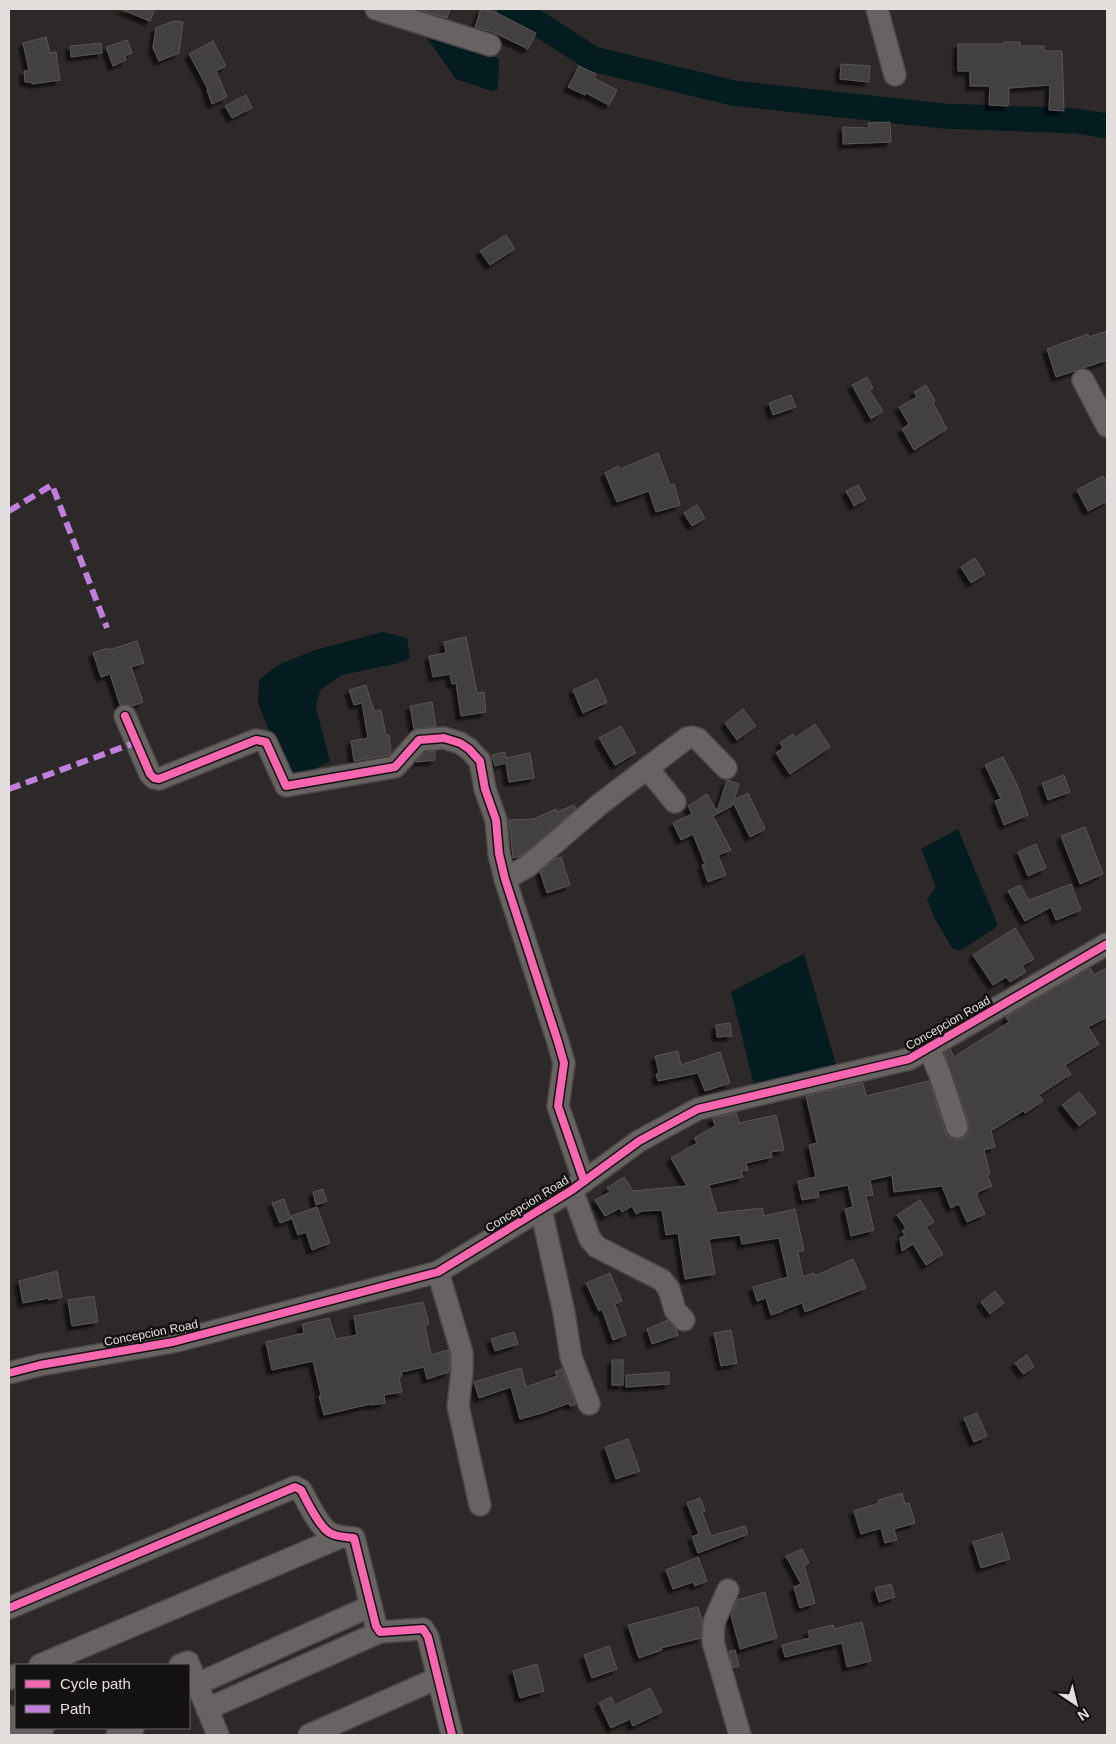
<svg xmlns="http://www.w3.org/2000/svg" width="1116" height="1744" viewBox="0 0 1116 1744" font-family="Arial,sans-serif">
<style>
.water{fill:#041b20}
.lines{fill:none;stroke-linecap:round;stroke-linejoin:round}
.river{stroke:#041b20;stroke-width:25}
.building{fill:#42403f;stroke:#595655;filter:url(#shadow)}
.minor-casing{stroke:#4a4746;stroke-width:24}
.minor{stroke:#666362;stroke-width:21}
.quiet{stroke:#c07fdc;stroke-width:6;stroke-dasharray:12 6;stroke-linecap:butt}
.cycleway-casing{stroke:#141211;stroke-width:11}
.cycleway{stroke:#f766af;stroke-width:8}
.labels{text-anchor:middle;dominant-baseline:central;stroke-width:5;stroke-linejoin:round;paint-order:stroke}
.street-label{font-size:12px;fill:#e3dfdd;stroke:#141211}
</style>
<defs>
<filter id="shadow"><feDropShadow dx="-4.5" dy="4.5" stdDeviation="1" flood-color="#0009"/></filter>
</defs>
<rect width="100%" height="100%" fill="#2c2928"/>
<g class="water">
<polygon points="422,31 499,59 498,89 492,91 456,79"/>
<polygon points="383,632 407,638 410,658 399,663 342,675 320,690 316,708 330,761 292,781 282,761 258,703 259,680 278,665 315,650"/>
<polygon points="958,829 998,926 960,951 952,948 935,919 927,899 936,887 921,849"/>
<polygon points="804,954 837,1068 755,1089 731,992"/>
</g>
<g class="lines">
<polyline class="river" points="510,9 522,13 593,59 733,93 943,116 1075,121 1107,126"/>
</g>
<g class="building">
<polygon points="120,9 155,9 150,21"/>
<polygon points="417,9 450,9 447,18"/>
<polygon points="481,9 495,12 536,33 528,49 493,32 475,27"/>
<polygon points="174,21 183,22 179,53 159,61 153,48 156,28"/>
<polygon points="46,37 50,53 56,52 60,80 32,84 32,82 25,82 24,71 29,70 23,43"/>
<polygon points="127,40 132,53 125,56 126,60 113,66 106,47"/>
<polygon points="213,41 226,66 216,71 227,97 212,104 207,90 208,89 189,54"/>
<polygon points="1004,42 1020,42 1020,46 1044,46 1044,51 1062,51 1064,111 1049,110 1050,85 1009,88 1008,106 989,105 990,86 970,86 970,71 958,71 958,44 1004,44"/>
<polygon points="101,43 102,53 71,57 70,46"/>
<polygon points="841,64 870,66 869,82 840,79"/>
<polygon points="579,66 596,74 594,78 617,90 609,105 586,93 585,95 568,87"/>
<polygon points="246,95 252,108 232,118 225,106"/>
<polygon points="890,122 891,142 843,144 843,127 869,128 868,123"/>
<polygon points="506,235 515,249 490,265 480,251"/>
<polygon points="1107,331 1107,360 1056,377 1047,349 1088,334 1089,337"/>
<polygon points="867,377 873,388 869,390 883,411 871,419 852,385"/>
<polygon points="926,385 935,401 933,403 947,429 914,450 902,429 909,424 899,407 917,397 914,392"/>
<polygon points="791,395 796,407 773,415 769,403"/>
<polygon points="658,453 670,485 674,484 680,505 656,512 649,491 617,502 605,473 618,466 620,469"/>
<polygon points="1103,476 1107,483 1107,501 1088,511 1077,490"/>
<polygon points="858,485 866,499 854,506 846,491"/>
<polygon points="697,505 705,518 692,526 684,513"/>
<polygon points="975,558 985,574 971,583 961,567"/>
<polygon points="466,637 477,693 484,692 486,712 461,716 456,683 452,684 450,674 433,677 429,656 446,653 444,642"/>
<polygon points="137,641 144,663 131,667 143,702 132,706 126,704 120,705 110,674 101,677 93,653 108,648 109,650"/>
<polygon points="597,679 607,702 583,713 573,690"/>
<polygon points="366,685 374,711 381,710 386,735 389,735 391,752 389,755 354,761 351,741 368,738 362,703 354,705 349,690"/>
<polygon points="432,702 436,726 414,729 410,706"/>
<polygon points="743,709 756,726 737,740 725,723"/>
<polygon points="815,724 830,747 790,774 776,753 783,748 780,743 793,734 795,738"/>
<polygon points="621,726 636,753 615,765 599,738"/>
<polygon points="435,751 435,760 416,762 425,752"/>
<polygon points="505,752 506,758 530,753 534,778 509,782 506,763 495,766 492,755"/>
<polygon points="1003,757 1017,785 1028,815 1004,825 995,801 1001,799 985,765"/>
<polygon points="1064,775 1070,792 1048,800 1042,783"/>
<polygon points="727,780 739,784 734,800 748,793 765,829 750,837 733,802 732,806 713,816 731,850 718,855 726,875 708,882 702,865 705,864 693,834 681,840 673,823 692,814 688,806 707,794 717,811"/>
<polygon points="574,805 576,809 521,856 513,858 509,820 534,819 556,809 557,812"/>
<polygon points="1085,827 1103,874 1080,884 1061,836"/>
<polygon points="1036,844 1046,868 1028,876 1018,852"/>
<polygon points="561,857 570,885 547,893 540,872 555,859"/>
<polygon points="1071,884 1081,910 1056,920 1051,907 1025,921 1008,891 1020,885 1029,900"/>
<polygon points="1015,928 1034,959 1022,966 1026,972 1010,982 1006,977 993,985 973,955"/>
<polygon points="1090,968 1094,975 1107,968 1107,1017 1088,1027 1099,1044 1065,1065 1071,1074 1039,1095 1043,1101 1025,1113 1023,1111 991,1131 995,1147 984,1150 990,1174 987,1175 992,1186 978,1192 978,1194 976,1195 985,1214 967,1222 959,1204 951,1208 942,1186 894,1192 892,1175 870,1180 873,1195 866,1196 874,1230 851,1236 845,1209 853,1207 848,1185 818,1191 819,1197 802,1200 798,1181 816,1177 809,1145 817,1143 806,1096 863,1083 866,1096 929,1081 945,1131 948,1136 954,1139 961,1139 966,1136 969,1130 969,1124 944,1053 950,1049 954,1057 1009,1022 1006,1017"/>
<polygon points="730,1023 732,1036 717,1037 716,1025"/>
<polygon points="678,1051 681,1065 720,1052 730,1083 705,1091 698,1073 658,1081 656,1074 659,1073 655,1056"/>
<polygon points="1079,1092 1096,1113 1079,1126 1062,1105"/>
<polygon points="736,1113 739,1123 776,1115 784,1150 771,1152 772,1157 746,1163 748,1170 741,1171 743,1177 709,1185 717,1213 762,1208 764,1216 795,1209 804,1250 798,1252 803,1277 814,1273 815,1276 853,1259 866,1288 805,1312 802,1303 783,1310 783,1311 771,1315 766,1298 757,1301 753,1287 788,1277 779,1238 742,1244 740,1235 709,1239 715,1274 685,1279 678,1233 666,1235 662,1210 642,1211 636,1214 632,1206 622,1212 620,1208 605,1216 595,1200 610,1192 607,1188 624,1177 633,1191 687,1186 671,1158 697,1143 694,1138 715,1126 713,1118"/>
<polygon points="323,1189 327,1201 316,1205 313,1192"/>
<polygon points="284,1199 291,1219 280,1223 272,1203"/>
<polygon points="920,1200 934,1222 926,1227 943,1254 926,1265 913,1244 902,1251 900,1238 905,1235 902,1231 906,1228 897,1215"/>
<polygon points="317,1207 330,1243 312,1250 306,1232 298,1235 291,1216"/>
<polygon points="57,1271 62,1297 49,1300 49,1298 23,1303 19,1281"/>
<polygon points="610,1273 622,1301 615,1304 626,1335 613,1340 602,1309 599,1311 586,1283"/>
<polygon points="995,1291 1004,1303 990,1314 981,1302"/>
<polygon points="94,1296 98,1322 72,1326 68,1300"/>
<polygon points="423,1302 429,1324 425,1325 431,1355 448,1350 450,1356 449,1372 427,1379 424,1367 401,1372 402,1376 399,1377 402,1392 384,1395 385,1403 370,1405 370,1404 324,1415 319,1396 321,1395 313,1361 272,1370 266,1342 304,1333 302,1324 329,1318 336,1339 357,1335 354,1316"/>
<polygon points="668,1320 676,1329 678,1335 652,1344 647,1329"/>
<polygon points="731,1330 737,1363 721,1366 714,1333"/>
<polygon points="514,1332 518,1344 495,1351 491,1339"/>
<polygon points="1027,1355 1034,1367 1023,1374 1015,1363"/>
<rect x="612" y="1360" width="11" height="25"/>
<polygon points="521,1368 526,1387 557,1376 555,1372 562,1369 576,1404 570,1406 569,1403 542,1413 520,1419 511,1387 479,1398 474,1382"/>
<polygon points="669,1372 669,1384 626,1387 626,1375"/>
<polygon points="977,1413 987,1436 974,1442 964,1418"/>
<polygon points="628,1439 640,1471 616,1479 605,1447"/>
<polygon points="902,1493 905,1504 909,1503 915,1523 894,1529 897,1540 885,1543 881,1528 861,1534 854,1511 879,1503 879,1500"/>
<polygon points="700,1498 705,1511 702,1512 711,1536 745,1526 748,1534 698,1553 692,1537 699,1534 687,1503"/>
<polygon points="1002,1533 1010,1559 981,1568 973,1542"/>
<polygon points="802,1549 809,1563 804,1565 815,1603 800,1608 794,1587 801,1584 786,1556"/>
<polygon points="698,1557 707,1581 695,1586 693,1582 673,1589 666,1570"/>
<polygon points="891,1584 895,1597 879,1602 875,1588"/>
<polygon points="765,1592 777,1638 740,1649 731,1615 737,1600"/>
<polygon points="698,1607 702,1621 701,1638 661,1648 662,1650 639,1658 628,1625"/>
<polygon points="862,1622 871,1661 847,1667 842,1643 785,1657 782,1645 810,1638 808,1631 833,1625 834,1629"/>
<polygon points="609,1646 617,1669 592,1678 584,1655"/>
<polygon points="735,1650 739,1666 733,1668 729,1651"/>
<polygon points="537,1664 544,1691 520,1698 513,1671"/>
<polygon points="650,1688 662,1712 633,1726 630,1719 611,1728 599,1703 611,1697 615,1705"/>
</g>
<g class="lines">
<defs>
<g id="minor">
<polyline points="376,9 490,45"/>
<polyline points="877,9 895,75"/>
<polyline points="1083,380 1107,426"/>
<polyline points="125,716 150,774 154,778 159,779 256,740 266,742 286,786 395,767 419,740 444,738 460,743 469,749 480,761 485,789 496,820 499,854 505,879 558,1042 564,1063 558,1106 584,1181"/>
<polyline points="647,768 675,802"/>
<polyline points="505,879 528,866 600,804 687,738 692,737 698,739 726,768"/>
<polyline points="929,1048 940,1075 957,1127"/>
<polyline points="572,1190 590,1239 597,1247 662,1280 669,1289 675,1310 684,1320"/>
<polyline points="541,1209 564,1313 571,1357 589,1404"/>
<polyline points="438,1272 462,1353 462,1371 458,1406 480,1505"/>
<polyline points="9,1373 40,1365 173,1342 438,1272 572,1190 639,1141 698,1109 909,1059 1107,944"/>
<polyline points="728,1590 714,1622 713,1642 740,1735"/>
<path d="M9,1608L295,1487L301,1490C307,1501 319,1527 330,1533C337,1537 346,1537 354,1538L376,1626L380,1632L423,1629L428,1637L452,1735"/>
<polyline points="40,1665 341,1537"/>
<polyline points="180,1665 188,1662 218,1735"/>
<polyline points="9,1679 16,1675"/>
<polyline points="197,1684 371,1606"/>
<polyline points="207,1709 380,1632"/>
<polyline points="9,1716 18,1735"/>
<polyline points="27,1735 43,1728"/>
<polyline points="117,1735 133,1728"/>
<polyline points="309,1735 438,1678"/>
</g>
</defs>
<use href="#minor" class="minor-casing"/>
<use href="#minor" class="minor"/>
<g class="quiet">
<polyline points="9,511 52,485 107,628"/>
<polyline points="9,789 137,742"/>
</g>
<defs>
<g id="cycleway">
<polyline points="125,716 150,774 154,778 159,779 256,740 266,742 286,786 395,767 419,740 444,738 460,743 469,749 480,761 485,789 496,820 499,854 505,879 558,1042 564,1063 558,1106 584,1181"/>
<polyline points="9,1373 40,1365 173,1342 438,1272 572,1190 639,1141 698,1109 909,1059 1107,944"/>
<path d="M9,1608L295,1487L301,1490C307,1501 319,1527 330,1533C337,1537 346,1537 354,1538L376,1626L380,1632L423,1629L428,1637L452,1735"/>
</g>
</defs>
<use href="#cycleway" class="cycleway-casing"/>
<use href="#cycleway" class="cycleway"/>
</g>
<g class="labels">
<g class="street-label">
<text transform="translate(948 1023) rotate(-30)">Concepcion Road</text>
<text transform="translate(527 1204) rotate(-32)">Concepcion Road</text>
<text transform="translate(151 1333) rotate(-11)">Concepcion Road</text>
</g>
</g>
<rect width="1116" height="1744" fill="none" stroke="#e3dfdd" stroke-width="20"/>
<rect x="15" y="1664" width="175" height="65" fill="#141211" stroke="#676463"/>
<rect x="25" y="1680" width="25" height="8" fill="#f766af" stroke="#676463"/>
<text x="60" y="1689" font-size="15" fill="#e3dfdd">Cycle path</text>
<rect x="25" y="1705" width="25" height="8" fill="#c07fdc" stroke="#676463"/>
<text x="60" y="1714" font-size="15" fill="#e3dfdd">Path</text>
<g transform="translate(1076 1704) rotate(145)" stroke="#141211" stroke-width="4" paint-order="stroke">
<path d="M0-4L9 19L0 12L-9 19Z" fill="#e3dfdd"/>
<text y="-8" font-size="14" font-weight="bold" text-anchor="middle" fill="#e3dfdd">N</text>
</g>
</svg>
